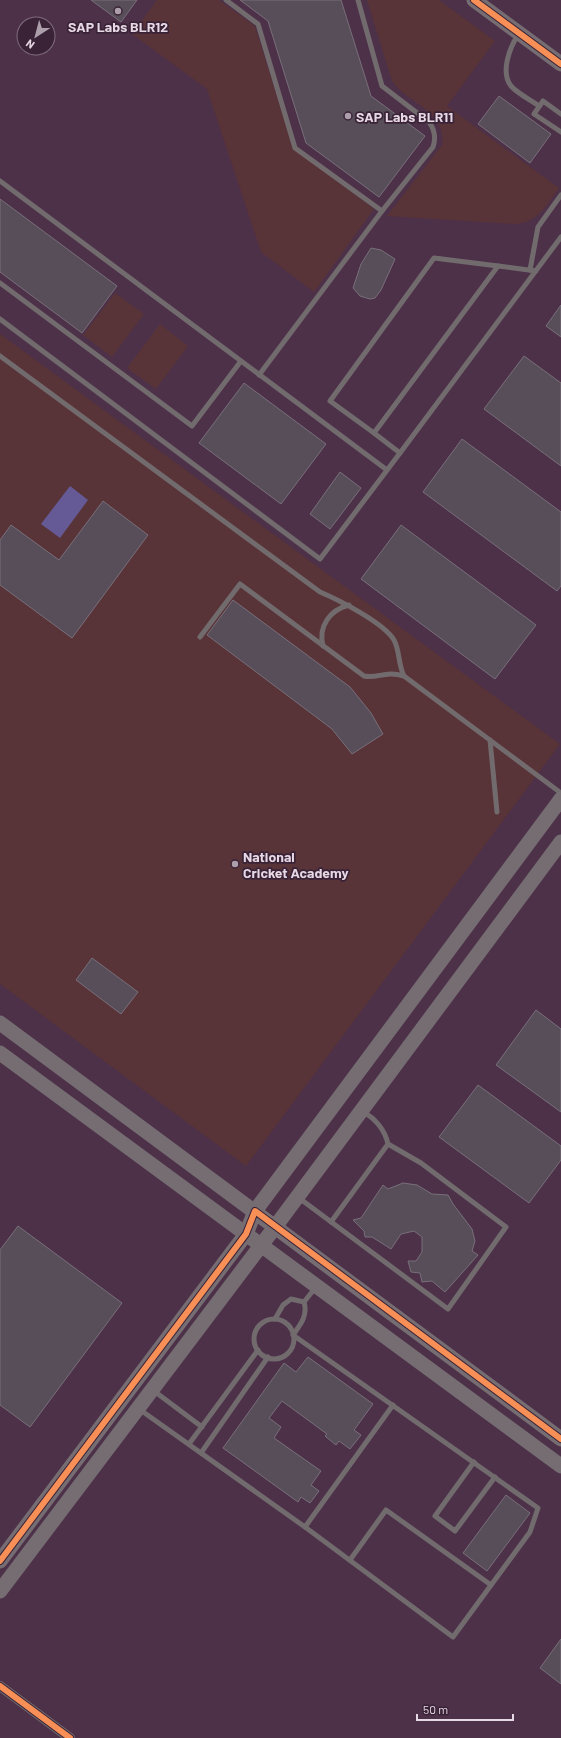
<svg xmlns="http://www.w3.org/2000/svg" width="561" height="1738" viewBox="0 0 561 1738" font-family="Barlow,sans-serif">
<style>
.built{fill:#4d3149;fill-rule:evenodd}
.green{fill:#583338}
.water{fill:#655a95}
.building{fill:#584e59;stroke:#786f7a}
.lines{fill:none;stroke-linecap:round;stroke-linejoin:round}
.lane{stroke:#726b6e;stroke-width:5}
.street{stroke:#726b6e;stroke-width:10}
.secondary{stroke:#756d72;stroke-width:15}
.cycleway-casing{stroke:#3a2337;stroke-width:8}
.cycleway{stroke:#f78f57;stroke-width:6}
.poi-dot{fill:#ac9eab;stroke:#3a2337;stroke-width:1.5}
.labels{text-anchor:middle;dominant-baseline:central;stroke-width:3.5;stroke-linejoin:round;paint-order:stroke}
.poi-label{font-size:14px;font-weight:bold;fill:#e7d8e5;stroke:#3a2337;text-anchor:start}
</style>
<rect width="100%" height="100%" fill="#3f333e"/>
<path class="built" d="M0,0H561V1738H0ZM24,24H48V48H24Z"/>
<g class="green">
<polygon points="157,0 219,0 255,26 293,148 374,209 314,292 261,252 207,89 132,34"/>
<path d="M367,0H439L495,41L447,106L559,188C547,205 538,222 516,224L387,216L442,145C447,111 408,104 392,81Z"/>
<polygon points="115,293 144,314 112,357 83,335"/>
<polygon points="160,324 188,346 156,389 127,368"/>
<polygon points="0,334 560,744 246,1166 0,984"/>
</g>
<polygon class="water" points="70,486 88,500 60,538 41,524"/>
<g class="building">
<polygon points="91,0 137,0 121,22"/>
<polygon points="240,0 341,0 371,96 425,136 379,197 306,143 268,21"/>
<polygon points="499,96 551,134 530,163 478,124"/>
<polygon points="0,199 117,286 82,333 0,272"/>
<polygon points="371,248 381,250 395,259 381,290 375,298 370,299 360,296 353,288 361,264"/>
<polygon points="561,305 561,337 546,326"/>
<polygon points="524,356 561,383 561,466 484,409"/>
<polygon points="244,383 326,444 281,504 199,443"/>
<polygon points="462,439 561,512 561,586 557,591 423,492"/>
<polygon points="340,472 361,488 330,529 310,514"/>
<polygon points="103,501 148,535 72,638 0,585 0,540 11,525 59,560"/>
<polygon points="401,525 536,625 495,679 361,579"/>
<polygon points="233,600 350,687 371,713 383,734 352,754 332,729 207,635"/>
<polygon points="92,958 138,992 121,1014 76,980"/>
<polygon points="536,1010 561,1029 561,1112 496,1065"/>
<polygon points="478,1085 561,1146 561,1160 529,1203 439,1137"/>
<polygon points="403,1183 417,1185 432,1194 448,1195 453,1204 472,1229 475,1241 472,1251 478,1255 445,1292 432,1281 422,1282 420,1273 411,1272 408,1261 416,1261 422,1252 422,1237 414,1231 401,1234 391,1249 372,1237 365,1237 364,1231 353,1220 361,1218 383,1185 388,1189"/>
<polygon points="18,1226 122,1303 30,1427 0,1405 0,1250"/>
<polygon points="308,1357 373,1404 354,1430 361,1435 350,1449 339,1441 336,1445 325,1436 327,1434 282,1401 269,1418 281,1427 274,1438 321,1471 311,1485 319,1491 310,1503 301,1497 298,1502 223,1448 284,1363 296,1372"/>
<polygon points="506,1495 530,1513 487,1571 463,1553"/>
<polygon points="561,1639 561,1684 540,1668"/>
</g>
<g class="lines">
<g class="lane">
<path d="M226,0L258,24L295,148L382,211L433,147C436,138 435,130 429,122L382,86L358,0"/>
<path d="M518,35C510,47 500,72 511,86C518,94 531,100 539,106"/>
<polyline points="561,114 543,101 534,114 561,132"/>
<polyline points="0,181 387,470"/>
<polyline points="530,270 538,227 561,195"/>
<polyline points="536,271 498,266 374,433 400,453 561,237"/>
<polyline points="0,283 192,426 241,361"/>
<polyline points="0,319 320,559 400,453"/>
<path d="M0,356L320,592C339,600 384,623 394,640C400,651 398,664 404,676"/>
<polyline points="259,375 382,211"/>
<polyline points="374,433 330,401 434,258 498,266"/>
<path d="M200,637L240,584L364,676C378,679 385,670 404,676L561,793"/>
<path d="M323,646C318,626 330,610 349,605"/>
<polyline points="490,740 497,812"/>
<path d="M299,1198L448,1309L506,1227L421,1163L388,1144C385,1130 375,1118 363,1112"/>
<polyline points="331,1222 388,1144"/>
<polyline points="304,1302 316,1287"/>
<polyline points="275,1319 283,1305 291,1299 304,1302"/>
<circle cx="274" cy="1339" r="20"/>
<polyline points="154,1391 202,1427"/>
<path d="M139,1409L305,1527L453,1637L530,1532L538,1508L293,1335C301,1324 308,1315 304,1302"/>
<polyline points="189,1444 258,1350"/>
<polyline points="201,1453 268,1357"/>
<polyline points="474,1462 435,1516 455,1531 495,1477"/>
<polyline points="305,1527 393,1405"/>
<polyline points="350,1560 386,1510 491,1585"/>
</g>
<polyline class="street" points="0,1686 70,1738"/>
<g class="secondary">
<polyline points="474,0 561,64"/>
<polyline points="0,1023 561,1439"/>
<polyline points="0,1053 561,1466"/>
<polyline points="0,1561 246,1234 255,1211 561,799"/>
<polyline points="0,1591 275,1227 561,842"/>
</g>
<defs>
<g id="cycleway">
<polyline points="474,0 561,64"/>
<polyline points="0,1561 246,1234 255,1211 561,1439"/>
<polyline points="0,1686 70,1738"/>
</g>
</defs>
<use href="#cycleway" class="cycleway-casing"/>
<use href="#cycleway" class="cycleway"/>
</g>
<g class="poi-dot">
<circle cx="118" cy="11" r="4"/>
<circle cx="348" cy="116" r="4"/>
<circle cx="235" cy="864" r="4"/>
</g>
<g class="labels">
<g class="poi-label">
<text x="118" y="26" text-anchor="middle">SAP Labs BLR12</text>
<text x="356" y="116">SAP Labs BLR11</text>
<text x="243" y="856">National<tspan x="243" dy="16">Cricket Academy</tspan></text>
</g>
</g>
<g transform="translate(36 36) rotate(216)"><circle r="19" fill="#3a2337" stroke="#7f6b7d"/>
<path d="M0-3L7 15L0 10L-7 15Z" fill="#ac9eab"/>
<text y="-6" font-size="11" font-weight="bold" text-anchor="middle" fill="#e7d8e5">N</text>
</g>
<path d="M417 1714v6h96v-6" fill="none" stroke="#e7d8e5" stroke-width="2"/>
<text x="423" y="1714" font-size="12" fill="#e7d8e5" stroke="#3a2337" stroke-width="3" paint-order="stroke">50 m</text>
</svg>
